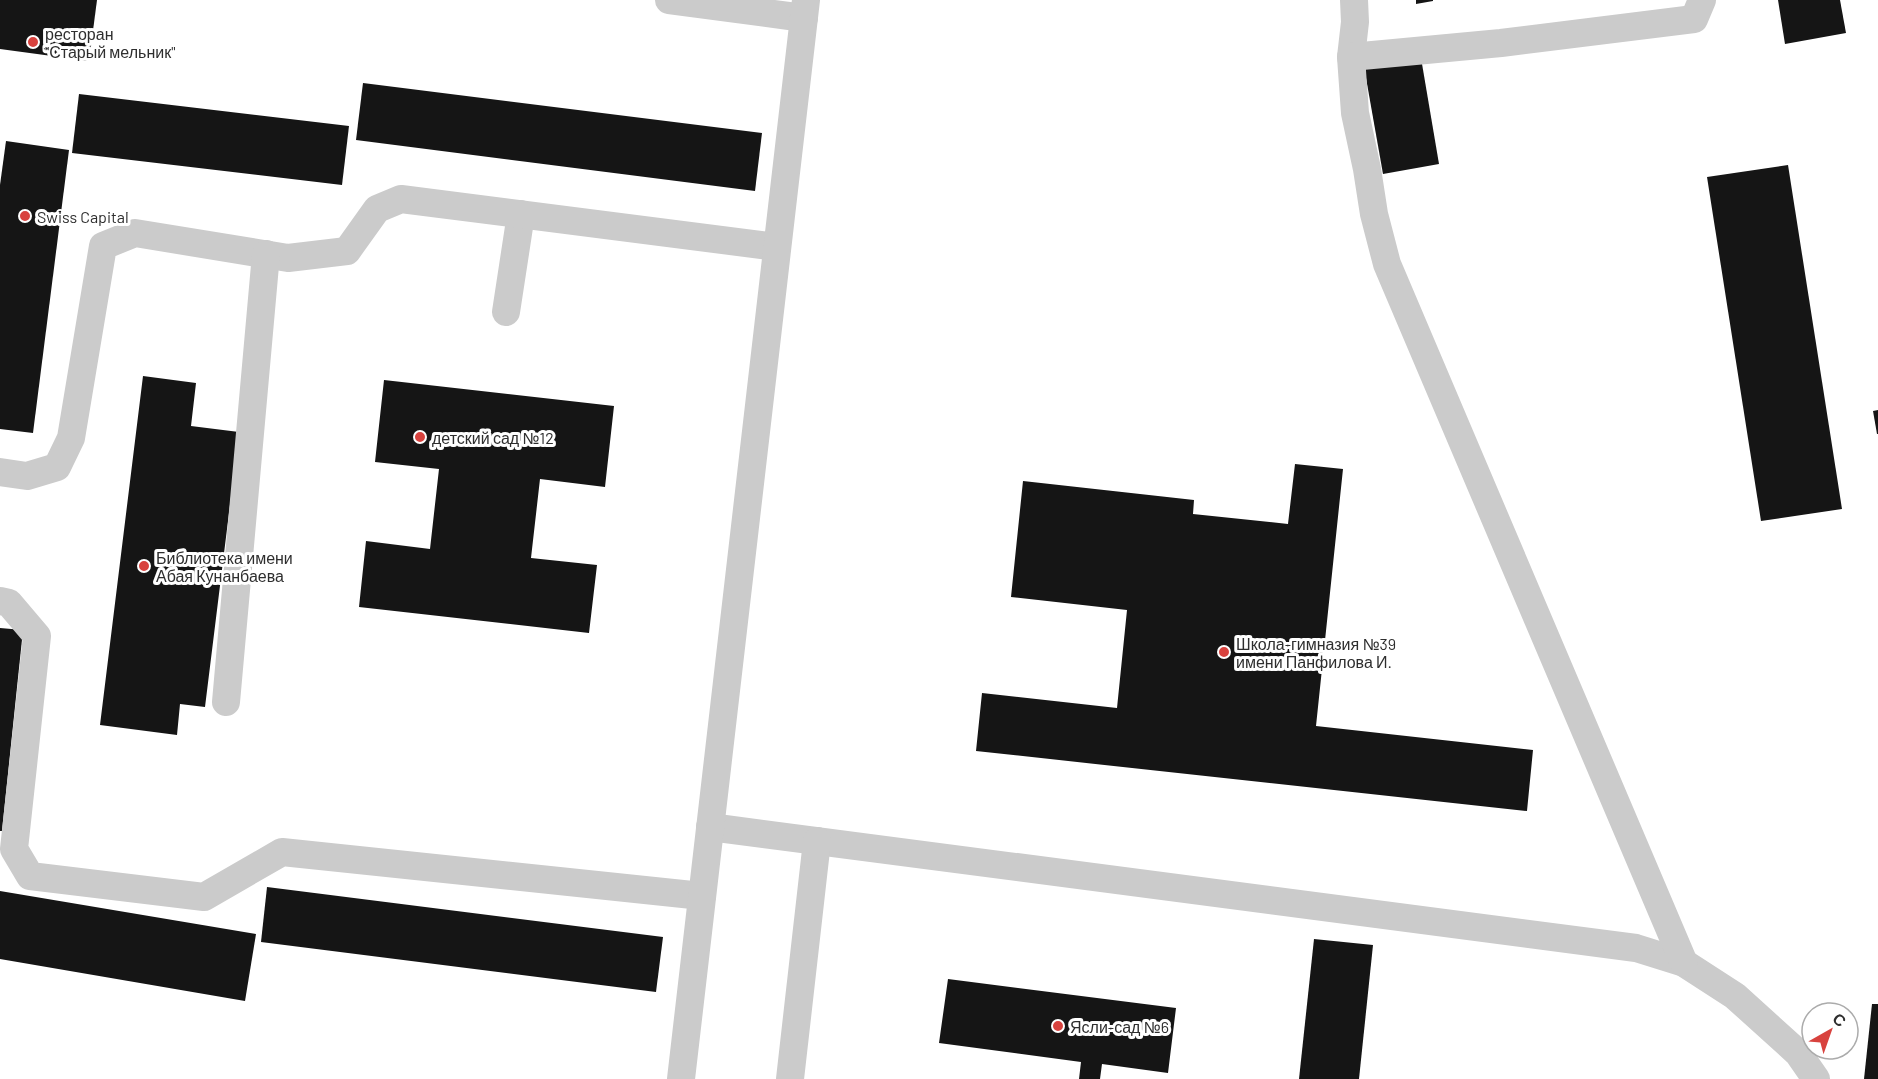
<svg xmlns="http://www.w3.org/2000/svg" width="1878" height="1079" viewBox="0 0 1878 1079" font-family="Barlow,sans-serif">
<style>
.building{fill:#151515}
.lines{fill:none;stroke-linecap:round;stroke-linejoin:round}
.minor{stroke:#cbcbcb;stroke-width:28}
.poi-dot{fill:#d8423e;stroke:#fff;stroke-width:2}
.labels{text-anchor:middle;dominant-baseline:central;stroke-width:6;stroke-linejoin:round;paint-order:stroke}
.poi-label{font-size:16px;fill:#2e2e2e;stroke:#fff;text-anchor:start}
</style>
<rect width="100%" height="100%" fill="#fff"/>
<g class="building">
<polygon points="0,0 97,0 89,61 0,49"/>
<polygon points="1416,0 1433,0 1433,1 1416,4"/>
<polygon points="1778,0 1840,0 1846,33 1785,44"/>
<polygon points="1420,52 1439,164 1383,174 1363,61"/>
<polygon points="363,83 762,133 755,191 356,140"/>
<polygon points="79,94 349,126 342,185 72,153"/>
<polygon points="6,141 69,150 33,433 0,429 0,185"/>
<polygon points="1788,165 1842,509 1761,521 1707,177"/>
<polygon points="143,376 196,383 191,426 239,432 205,707 180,704 177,735 100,725"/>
<polygon points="384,380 614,406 605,487 540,479 531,558 597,565 589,633 359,607 366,541 430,549 439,469 375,462"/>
<polygon points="1878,410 1878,434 1877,434 1873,411"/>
<polygon points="1295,464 1343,469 1316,726 1533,750 1527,811 976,751 982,693 1117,708 1127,610 1011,597 1023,481 1194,500 1193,514 1288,524"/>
<polygon points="0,628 23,630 2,831 0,831"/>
<polygon points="267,887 663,937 656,992 261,942"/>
<polygon points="0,891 256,934 245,1001 0,959"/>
<polygon points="1314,939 1373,945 1359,1079 1299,1079"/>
<polygon points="948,979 1176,1008 1168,1073 1102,1064 1100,1079 1079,1079 1081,1062 939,1043"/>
<polygon points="1872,1004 1878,1004 1878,1079 1864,1079"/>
</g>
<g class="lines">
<g class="minor">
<polyline points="669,0 804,18"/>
<polyline points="1351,57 1355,22 1354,0"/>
<polyline points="506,312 521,214"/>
<polyline points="0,472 27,476 57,467 71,438 103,246 135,233 288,258 347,251 377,209 401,199 777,247"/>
<polyline points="0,601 9,603 37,636 14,849 30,876 204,897 282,852 702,896"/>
<polyline points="226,702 266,254"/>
<polyline points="710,827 1636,948 1684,963 1735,996 1798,1053 1816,1079"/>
<polyline points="1684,963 1387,264 1374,214 1367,169 1355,113 1351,57 1501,43 1694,19 1702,0"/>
<polyline points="681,1079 806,0"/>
<polyline points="790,1079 817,841"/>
</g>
</g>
<g class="poi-dot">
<circle cx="33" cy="42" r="6"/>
<circle cx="25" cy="216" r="6"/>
<circle cx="420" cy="437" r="6"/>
<circle cx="144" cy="566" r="6"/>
<circle cx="1224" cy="652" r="6"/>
<circle cx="1058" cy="1026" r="6"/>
</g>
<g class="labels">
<g class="poi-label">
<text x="45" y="33">ресторан<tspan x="45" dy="18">"Старый мельник"</tspan></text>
<text x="37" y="216">Swiss Capital</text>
<text x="432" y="437">детский сад №12</text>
<text x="156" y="557">Библиотека имени<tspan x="156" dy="18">Абая Кунанбаева</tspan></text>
<text x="1236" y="643">Школа-гимназия №39<tspan x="1236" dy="18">имени Панфилова И.</tspan></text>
<text x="1070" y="1026">Ясли-сад №6</text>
</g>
</g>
<g transform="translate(1830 1031) rotate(40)"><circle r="28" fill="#ffffff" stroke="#ababab" stroke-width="1.5"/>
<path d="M0-4.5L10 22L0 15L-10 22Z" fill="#d8423e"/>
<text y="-9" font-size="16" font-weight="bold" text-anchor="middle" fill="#2e2e2e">С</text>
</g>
</svg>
